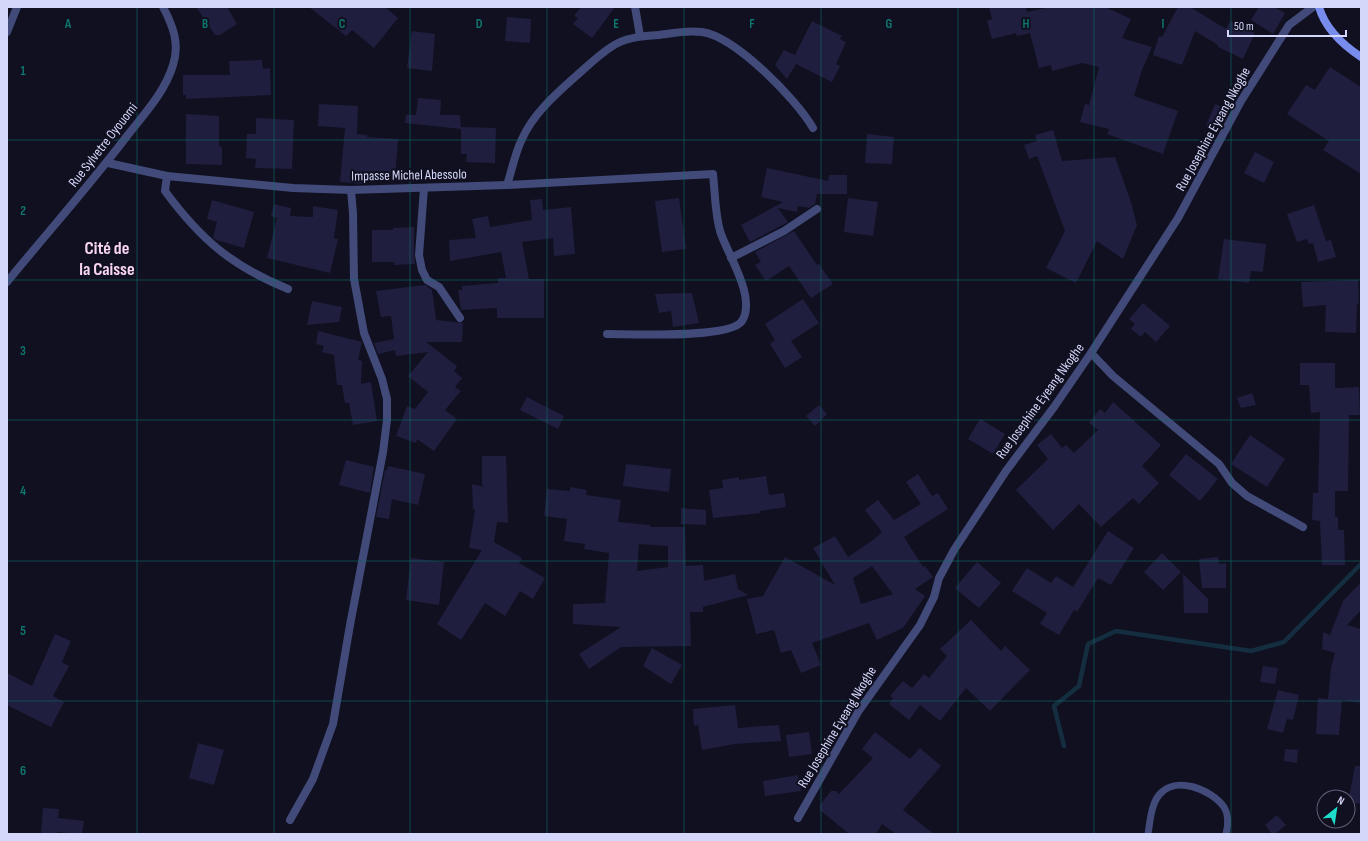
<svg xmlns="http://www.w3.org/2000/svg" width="1368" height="841" viewBox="0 0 1368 841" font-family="'Sofia Sans Condensed',sans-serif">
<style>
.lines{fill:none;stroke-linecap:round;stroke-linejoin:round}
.stream{stroke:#142e40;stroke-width:4.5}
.building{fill:#1f1e3e;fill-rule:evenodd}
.service{stroke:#414a79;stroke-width:7}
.minor{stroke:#414a79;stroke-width:8}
.tertiary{stroke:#414a79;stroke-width:8}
.secondary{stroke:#788ced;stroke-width:8}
.grid{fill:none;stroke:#0f766e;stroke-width:1;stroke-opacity:0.55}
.labels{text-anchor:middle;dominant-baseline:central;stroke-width:4;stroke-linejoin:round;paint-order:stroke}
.street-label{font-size:14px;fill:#d4d7f9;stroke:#101020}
.district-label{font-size:18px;font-weight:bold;fill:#fad6f4;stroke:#101020}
.grid-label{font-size:13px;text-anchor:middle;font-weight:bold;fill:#0f766e;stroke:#101020;stroke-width:4;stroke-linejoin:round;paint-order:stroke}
</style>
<rect width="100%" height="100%" fill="#101020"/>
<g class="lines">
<polyline class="stream" points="1064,746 1054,706 1079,686 1088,644 1116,631 1251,651 1284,642 1361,564"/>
</g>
<g class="building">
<polygon points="196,7 227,7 237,24 220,35 215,35"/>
<polygon points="309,7 385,7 398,18 374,48 352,30 346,36"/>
<polygon points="581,7 615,7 592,38 573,24 578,18 574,16"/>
<polygon points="989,7 1026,7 1027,12 1050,7 1105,7 1131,19 1122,38 1152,47 1142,70 1134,96 1178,111 1163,154 1107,134 1109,129 1080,122 1085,104 1089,105 1099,67 1082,63 1052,71 1051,65 1039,68 1030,33 1017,36 1016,33 992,39 987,21 992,19"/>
<polygon points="1178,7 1190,7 1226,29 1230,21 1255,33 1243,59 1218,47 1218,45 1195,31 1182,65 1153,55 1159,36 1162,37"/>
<polygon points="1259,7 1274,7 1285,13 1273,34 1251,20"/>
<polygon points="507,17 531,19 530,43 505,41"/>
<polygon points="812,21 842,36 840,39 846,42 836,64 840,66 832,82 796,64 787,79 775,65 784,50 795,55"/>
<polygon points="412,31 435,34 432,71 407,68"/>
<polygon points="262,60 263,69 270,68 271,95 186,99 186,95 183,95 183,75 230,75 229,61"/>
<polygon points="1330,67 1361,87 1361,174 1323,150 1329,141 1287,114 1306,85 1315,90"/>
<polygon points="418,98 441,100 440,115 460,115 461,129 405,123 406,115 416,115"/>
<polygon points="319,104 358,106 357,134 367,135 367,137 398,139 395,180 364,178 363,184 340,182 345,128 318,126"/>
<polygon points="1215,104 1230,110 1218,131 1206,126"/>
<polygon points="186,114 219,116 219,146 222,147 222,165 186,164"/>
<polygon points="256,118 294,120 292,169 255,168 256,159 246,158 247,134 256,134"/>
<polygon points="461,127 496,128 495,163 466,162 467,154 461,154"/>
<polygon points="1053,130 1062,161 1115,157 1131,202 1137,225 1123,259 1097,241 1076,283 1046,268 1065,231 1037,156 1029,159 1024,145 1037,141 1035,135"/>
<polygon points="867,134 894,137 892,164 865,163"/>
<polygon points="1255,152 1274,162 1264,183 1244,173"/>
<polygon points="767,168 828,181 829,175 847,175 847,194 817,194 815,204 809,208 798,206 797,212 778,208 788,222 750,242 741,225 783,202 761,197"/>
<polygon points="679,198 686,249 662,252 655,201"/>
<polygon points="848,198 878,202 873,236 844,232"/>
<polygon points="542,199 543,210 571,207 575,254 554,256 553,238 522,242 529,279 544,279 544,318 497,318 497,308 461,310 458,290 462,290 462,286 498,283 498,278 506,278 501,252 450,261 449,240 476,238 472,219 488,216 490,227 532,220 530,200"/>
<polygon points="212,200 254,212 244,248 216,240 213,237 217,222 207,219"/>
<polygon points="274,204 291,208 290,216 313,217 313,206 338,210 334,238 338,239 330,273 267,258 277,218 271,216"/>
<polygon points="1314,205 1326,241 1331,240 1336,257 1318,262 1313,243 1309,244 1307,239 1297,242 1287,214"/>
<polygon points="414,227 414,255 415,264 394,265 394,262 372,262 372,230 393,230 393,228"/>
<polygon points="794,231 817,265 819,264 833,284 811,298 789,266 766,281 755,265 761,262 755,252"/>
<polygon points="1224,239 1266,244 1263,272 1251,271 1249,283 1218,279"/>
<polygon points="1358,280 1359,303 1357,304 1356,333 1325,332 1326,305 1303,307 1301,282"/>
<polygon points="425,285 432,290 436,320 463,323 462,342 426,342 457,366 454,371 462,378 455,387 461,391 445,410 457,419 434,451 417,439 416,443 396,436 407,406 415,409 428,392 408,376 428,352 396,356 395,350 378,354 374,343 394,339 391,316 381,317 376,291"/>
<polygon points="692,293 699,323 673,327 671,311 659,313 655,294"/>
<polygon points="803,299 819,323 791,341 802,357 785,368 770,344 775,340 765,324"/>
<polygon points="312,301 342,307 339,322 307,325"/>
<polygon points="1143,303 1170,326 1156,342 1145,332 1141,337 1131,329 1135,324 1129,319"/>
<polygon points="318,331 362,342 358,360 362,361 361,384 371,382 377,421 353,425 349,403 345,403 342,385 337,385 334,355 322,352 324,346 316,344"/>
<polygon points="1300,363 1335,363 1335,388 1359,387 1360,415 1349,415 1348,491 1335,491 1335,517 1338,517 1338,530 1344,530 1345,565 1322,565 1320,521 1312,520 1313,493 1318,493 1320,412 1311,413 1309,385 1300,385"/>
<polygon points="1252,393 1256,405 1241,408 1237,398"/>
<polygon points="527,397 564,416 558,429 520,410"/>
<polygon points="1113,402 1161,445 1142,466 1159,483 1139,504 1133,498 1101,527 1079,504 1053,530 1016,490 1048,459 1037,445 1051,434 1062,448 1066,445 1074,453 1098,430 1089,423 1100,409 1105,413"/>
<polygon points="819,405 827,414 815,426 806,416"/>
<polygon points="980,419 1005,434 993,454 968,439"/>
<polygon points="1250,435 1285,459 1267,487 1231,464"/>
<polygon points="1186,454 1218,479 1200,501 1169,475"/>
<polygon points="482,456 506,456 508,523 497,522 494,542 522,558 519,563 545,578 533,599 520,591 505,616 485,603 461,640 437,624 482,550 469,548 475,509 473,509 472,484 484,487 482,485"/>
<polygon points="346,460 374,467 370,493 339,485"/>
<polygon points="626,464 671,469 669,492 623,486"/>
<polygon points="388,466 425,474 418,505 392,499 389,519 376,517 385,470 387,470"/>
<path d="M918,474L932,496L938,493L948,509L904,537L923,567L925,566L933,577L915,589L925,596L903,628L877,640L869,623L812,643L821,665L801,673L791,650L781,653L774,630L756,634L747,599L763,596L785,557L835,585L813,548L835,536L848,557L873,540L882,532L865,510L878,500L894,520L921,504L906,482ZM872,566L893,594L861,604L853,578Z"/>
<polygon points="766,476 769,495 784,493 786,507 760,511 761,513 713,518 709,490 723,488 722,480 739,477 739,480"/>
<path d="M570,487L587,490L586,495L621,500L618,522L650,525V527H685L686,566L703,565L704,581L735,574L738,589L748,595L703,607V612H690L691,646L621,647L589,669L579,654L621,627L573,624V604L605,603L609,553L584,549L585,544L564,541L567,519L544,516L547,489L570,491ZM639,544L668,546V567L637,571Z"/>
<polygon points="681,508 706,510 706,525 681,524"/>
<polygon points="1108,531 1134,548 1111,585 1098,578 1077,612 1074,610 1059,635 1040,624 1047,613 1012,591 1027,568 1051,583 1056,576 1073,587"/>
<polygon points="1162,553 1181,572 1163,590 1144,572"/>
<polygon points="1218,557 1219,564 1226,563 1226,588 1202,588 1199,559"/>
<polygon points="411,558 444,562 439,605 406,600"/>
<polygon points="977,562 1001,583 979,608 955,588"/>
<polygon points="1183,574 1208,599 1208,613 1184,613"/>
<polygon points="1361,582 1361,610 1347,625 1361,629 1361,703 1342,700 1339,735 1316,734 1318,698 1328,699 1331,668 1335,653 1322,649 1323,632 1330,635 1343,601"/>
<polygon points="971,620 1001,651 1005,646 1030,670 990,711 966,688 940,721 920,705 909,720 889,704 893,698 890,696 903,681 912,688 924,674 929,678 947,656 940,649"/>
<polygon points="55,634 71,641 62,662 69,666 53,696 64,702 51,727 7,705 7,673 32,686"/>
<polygon points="652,648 682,665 671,684 643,666"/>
<polygon points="1263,666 1278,668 1275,684 1260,682"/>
<polygon points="1278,690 1299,695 1293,720 1287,719 1283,733 1267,729"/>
<polygon points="735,705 738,728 779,725 781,741 735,744 702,750 698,725 694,726 693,709"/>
<polygon points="809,732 812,754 789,757 786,735"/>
<polygon points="875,732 910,759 920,748 941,766 903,810 934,834 896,834 882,824 876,834 849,834 820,810 820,805 831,791 836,791 839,794 873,758 862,749"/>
<polygon points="198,743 224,750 214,785 189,778"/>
<polygon points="1285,749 1298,750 1297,763 1284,761"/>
<polygon points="1355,766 1361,766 1361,804 1348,802"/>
<polygon points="798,775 801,791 765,796 763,781"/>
<polygon points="43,808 59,809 58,818 84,821 82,834 57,832 57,834 41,834"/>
<polygon points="1277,815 1286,825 1275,834 1272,834 1265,825"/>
</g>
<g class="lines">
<path class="service" d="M1148,834C1150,822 1151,805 1159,795C1175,775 1211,789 1224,807C1229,815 1228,826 1226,834"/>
<g class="minor">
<polyline points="635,7 640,36"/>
<polyline points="7,32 17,7"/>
<path d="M108,163L167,176L293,188L351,190L507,185L713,174C715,193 715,213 720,231C727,254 757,297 742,321C730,339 630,334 607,334"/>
<path d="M167,176L165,191C201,240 232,266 288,289"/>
<path d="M507,185C512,170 515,153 522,139C533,114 555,95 575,77C588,66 602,51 618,43C630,37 645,36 659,35C673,33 687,30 702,32C736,37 796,99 813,128"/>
<polyline points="424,188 419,255 422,270 427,280 439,287 460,318"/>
<polyline points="731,258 784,231 817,209"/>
<polyline points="1091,353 1113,376 1219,464 1232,483 1247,496 1303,527"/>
<polyline points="798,818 858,712 920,625 934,597 939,578 954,550 1006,471 1054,407 1091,353 1178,218 1241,101 1289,25 1313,7"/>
<polyline points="290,820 313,779 333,724 350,625 383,452 387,420 387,399 382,379 364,333 354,279 353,213 351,190"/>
</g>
<path class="tertiary" d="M7,282C47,233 89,186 127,136C144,114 165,92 173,65C180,44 173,26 163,7"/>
<path class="secondary" d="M1319,7C1325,28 1343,45 1361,57"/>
</g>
<path class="grid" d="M137,7V834M274,7V834M410,7V834M547,7V834M684,7V834M821,7V834M958,7V834M1094,7V834M1231,7V834M7,140H1361M7,280H1361M7,420H1361M7,561H1361M7,701H1361"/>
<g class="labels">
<g class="street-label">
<text transform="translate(1213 129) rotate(-61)">Rue Josephine Eyeang Nkoghe</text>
<text transform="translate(103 145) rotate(-52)">Rue Sylvetre Oyouomi</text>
<text transform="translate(409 175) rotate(-1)">Impasse Michel Abessolo</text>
<text transform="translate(1040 401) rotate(-54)">Rue Josephine Eyeang Nkoghe</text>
<text transform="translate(837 727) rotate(-59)">Rue Josephine Eyeang Nkoghe</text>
</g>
<g class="district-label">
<text x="107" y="248">Cité de<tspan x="107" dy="21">la Caisse</tspan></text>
</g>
</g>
<g class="grid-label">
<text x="68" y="28">A</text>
<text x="205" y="28">B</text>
<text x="342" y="28">C</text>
<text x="479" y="28">D</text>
<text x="616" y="28">E</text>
<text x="752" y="28">F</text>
<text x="889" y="28">G</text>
<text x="1026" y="28">H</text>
<text x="1163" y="28">I</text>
<text x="23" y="75">1</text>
<text x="23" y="215">2</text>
<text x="23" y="355">3</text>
<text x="23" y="495">4</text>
<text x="23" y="635">5</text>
<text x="23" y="775">6</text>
</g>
<rect width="1368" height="841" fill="none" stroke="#d4d7f9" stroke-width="16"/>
<g transform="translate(1336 809) rotate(30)"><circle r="19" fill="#101020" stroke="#5e6077"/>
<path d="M0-3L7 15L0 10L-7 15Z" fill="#1ddcca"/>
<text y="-6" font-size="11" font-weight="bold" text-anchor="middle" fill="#d4d7f9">N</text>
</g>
<path d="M1228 30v6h118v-6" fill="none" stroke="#d4d7f9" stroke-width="2"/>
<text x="1234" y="30" font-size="12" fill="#d4d7f9" stroke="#101020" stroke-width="3" paint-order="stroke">50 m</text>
</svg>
